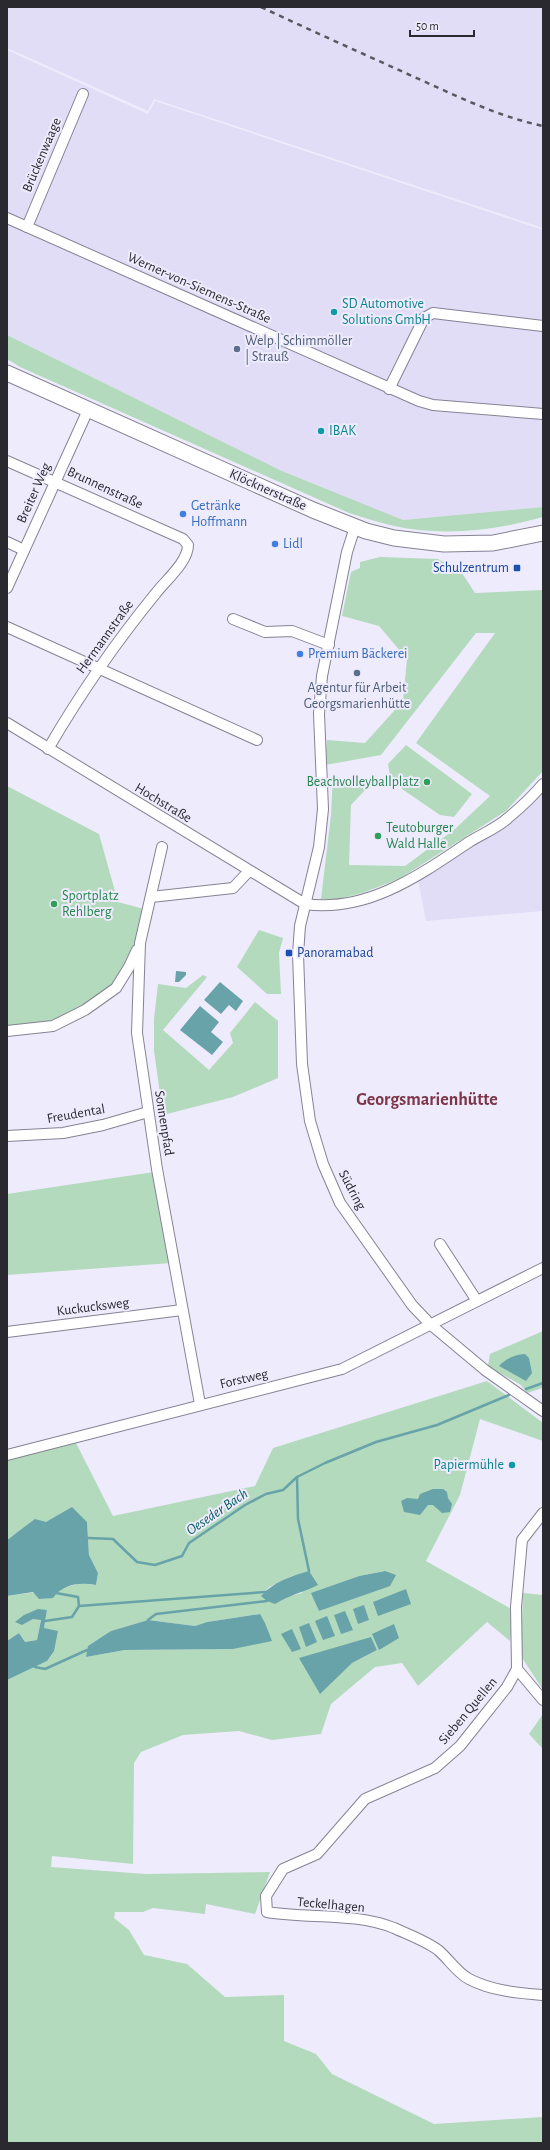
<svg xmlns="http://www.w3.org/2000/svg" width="550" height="2150" viewBox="0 0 550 2150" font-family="'Alegreya Sans',sans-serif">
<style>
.built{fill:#e1ddf7}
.green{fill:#b3dabc;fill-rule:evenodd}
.water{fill:#68a3a9}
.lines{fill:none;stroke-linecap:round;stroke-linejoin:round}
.stream{stroke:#68a3a9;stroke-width:2.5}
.street-casing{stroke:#858293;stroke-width:12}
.secondary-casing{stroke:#858293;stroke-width:17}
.street{stroke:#fff;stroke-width:10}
.secondary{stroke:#fff;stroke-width:15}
.rail{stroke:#595861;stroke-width:2.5;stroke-dasharray:5 5;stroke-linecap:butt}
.culture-dot{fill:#0f9aa8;stroke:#eeebfd;stroke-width:1.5}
.service-dot{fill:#5c6f8a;stroke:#eeebfd;stroke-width:1.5}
.shop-dot{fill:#3f7fe0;stroke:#eeebfd;stroke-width:1.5}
.transit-dot{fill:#1a4fb4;stroke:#eeebfd;stroke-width:1.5}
.leisure-dot{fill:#2e9e5b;stroke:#eeebfd;stroke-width:1.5}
.labels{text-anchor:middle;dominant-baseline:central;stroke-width:4;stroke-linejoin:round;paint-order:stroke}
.street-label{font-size:14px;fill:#2a292f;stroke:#eeebfd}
.culture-label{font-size:14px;fill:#0d838f;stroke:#eeebfd;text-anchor:start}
.service-label{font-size:14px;fill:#4e5e75;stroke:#eeebfd;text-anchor:start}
.shop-label{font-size:14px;fill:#366cbe;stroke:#eeebfd;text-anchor:start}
.transit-label{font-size:14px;fill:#164399;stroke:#eeebfd;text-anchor:end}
.leisure-label{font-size:14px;fill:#27864d;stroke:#eeebfd;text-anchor:start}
.water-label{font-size:15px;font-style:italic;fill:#085e66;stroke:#eeebfd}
.district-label{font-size:18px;font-weight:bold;fill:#7d3648;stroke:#eeebfd}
</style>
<rect width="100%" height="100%" fill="#eeebfd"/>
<g class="built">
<polygon points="7,7 543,7 543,228 154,99 148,111 7,48"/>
<polygon points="7,50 148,114 155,101 543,230 543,507 403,520 282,471 7,335"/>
<polygon points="543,793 543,911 426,921 418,880 515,819"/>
</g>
<g class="green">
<path d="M7,335L282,471L403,520L543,507V517C494,531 441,537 390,525C377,522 363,517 349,513L20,367L7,359Z"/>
<polygon points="380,557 438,559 462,573 475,593 543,590 543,771 506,811 399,879 362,893 338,899 321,899 331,815 333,775 366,789 351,805 349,865 405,866 455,829 490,796 416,743 495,633 476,633 381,755 325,765 327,740 365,743 403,701 407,659 379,626 342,616 351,572 360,568 360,562"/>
<polygon points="406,745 472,794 454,817 440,815 402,789 390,776 388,764"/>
<polygon points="7,786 99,834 118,902 144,909 140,943 116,988 53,1026 7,1028"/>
<polygon points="259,930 283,938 279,953 281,994 267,994 237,967"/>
<polygon points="203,975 207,977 163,1030 209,1070 233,1043 230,1033 255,1002 278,1021 278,1078 233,1097 163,1115 154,1051 154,1019 158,984 186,988"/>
<polygon points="154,1172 171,1263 7,1275 7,1194"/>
<polygon points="543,1331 543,1388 527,1393 521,1385 488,1366 490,1354"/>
<path d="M487,1381L543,1423V1441L480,1419L460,1495L426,1561L513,1610L510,1641L487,1622L418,1686L402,1663L375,1667L331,1704L321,1734L272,1740L239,1731L183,1735L141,1752L134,1763L133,1864L52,1856L51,1867L146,1874L270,1872L255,1914L206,1904L205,1914L153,1908L143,1912H115L114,1918L129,1930L144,1955L187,1964L225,1997L284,1995V2041L316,2054L332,2074L434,2124L543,2117V2143H7V1680L47,1661L44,1628L47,1610L22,1625L33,1619H41L37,1640L25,1642L19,1633L7,1641V1596L59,1589L81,1583L96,1585L98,1573L89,1555L87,1522C58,1522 30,1520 7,1540V1460L76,1443L113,1516L255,1486L273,1448ZM384,1571L319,1611L312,1593L359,1576ZM294,1575L302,1593L286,1597L261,1596L269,1587ZM259,1614L233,1649L125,1650L86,1657L111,1631L148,1620L195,1626L207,1622ZM371,1637L377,1650L352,1663Z"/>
<polygon points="523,1593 543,1595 543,1690 521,1656"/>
<polygon points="543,1714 543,1749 529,1734"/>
</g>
<g class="water">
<polygon points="176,971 186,972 186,975 179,982 175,982"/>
<polygon points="220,982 243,1001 236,1011 229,1005 221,1014 204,1000"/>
<polygon points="200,1006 219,1022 211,1032 223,1042 212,1055 180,1030"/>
<path d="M525,1354L529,1358L532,1373L526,1381L499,1366C507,1358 514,1355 525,1354Z"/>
<polygon points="433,1489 443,1489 447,1492 448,1498 452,1504 450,1512 442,1513 433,1505 428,1505 420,1515 404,1512 401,1501 407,1498 418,1499 420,1494"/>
<path d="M72,1507L87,1522L89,1555L98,1573L96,1585C79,1582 63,1584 53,1598L39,1599L33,1592L7,1596V1540L35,1519L46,1522Z"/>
<path d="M309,1571L318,1585C304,1592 289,1595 275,1604L267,1601L261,1596C273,1582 291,1576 309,1571Z"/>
<polygon points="385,1571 396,1575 390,1586 319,1611 311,1593 359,1576"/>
<polygon points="406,1589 411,1604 378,1616 373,1602"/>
<polygon points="364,1605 369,1620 358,1624 353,1609"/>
<polygon points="38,1609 47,1610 44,1628 58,1631 54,1651 47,1661 7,1680 7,1641 19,1633 25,1642 37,1640 41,1620 33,1619 22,1625 15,1622 24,1615"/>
<polygon points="345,1611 353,1630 341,1634 334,1615"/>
<polygon points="260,1614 265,1623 272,1641 233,1649 125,1650 86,1657 88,1646 111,1631 148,1620 195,1626 207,1622"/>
<polygon points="327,1616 335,1636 323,1640 315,1621"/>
<polygon points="309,1623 317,1642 306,1647 299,1627"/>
<polygon points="394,1624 399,1638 379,1650 372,1634"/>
<polygon points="292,1629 301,1649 292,1652 281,1634"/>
<polygon points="371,1637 377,1650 352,1663 320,1694 299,1658"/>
</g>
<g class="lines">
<g class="stream">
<polyline points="526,1389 543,1383"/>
<polyline points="88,1538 113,1539 137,1562 155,1565 182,1556 189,1543 245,1505 266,1494 283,1490 297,1477"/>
<polyline points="309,1571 298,1519 297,1477 325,1463 376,1442 437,1425 509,1395"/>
<polyline points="56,1593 78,1597 79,1606"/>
<polyline points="148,1620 156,1614 267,1601"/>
<polyline points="45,1621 72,1617 79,1606 265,1592"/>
<polyline points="35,1667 45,1669 87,1650"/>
</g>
<defs>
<g id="street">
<polyline points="7,218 419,401 433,405 543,414"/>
<polyline points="27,227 83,94"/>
<polyline points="389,389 424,318 433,313 543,326"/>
<path d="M7,461L183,539L188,545C188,562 166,580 156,593C116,642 80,694 48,749"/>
<polyline points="355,527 347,552 322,676 319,714 323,809 319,847 300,926 298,954 302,1064 310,1121 323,1164 340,1203 412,1305 430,1324 485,1370 543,1411"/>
<polyline points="7,542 24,550"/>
<polyline points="7,588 88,410"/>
<polyline points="233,619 265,632 292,631 329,645"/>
<polyline points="7,627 257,740"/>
<path d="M7,723L305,904C367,913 420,875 469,842C482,834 497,828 508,818C520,808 533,796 543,784"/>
<polyline points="162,847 140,943 137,1033 157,1169 200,1404"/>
<polyline points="151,897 233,888 249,871"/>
<polyline points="7,1031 53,1026 85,1010 116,988 129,967 137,950"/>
<polyline points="7,1136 63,1133 103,1125 148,1112"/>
<polyline points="440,1244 477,1301"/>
<polyline points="7,1332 182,1310"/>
<polyline points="7,1455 342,1369 543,1268"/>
<path d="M543,1513L522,1540L516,1607L517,1669L507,1687L460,1746L435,1768L365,1799L317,1854L283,1869L266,1896L267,1912C309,1919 354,1912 394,1928C407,1934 426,1941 438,1950C449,1959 456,1972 469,1979C492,1991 518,1993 543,1995"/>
<polyline points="517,1669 543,1700"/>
</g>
<polyline id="secondary" points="7,373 313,510 366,531 394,538 444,544 493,543 543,533"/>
</defs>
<use href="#street" class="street-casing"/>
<use href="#secondary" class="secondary-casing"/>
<use href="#street" class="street"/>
<use href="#secondary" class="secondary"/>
<path class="rail" d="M261,7C314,32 368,56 421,80C461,98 500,117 543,126"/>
</g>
<g class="culture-dot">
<circle cx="334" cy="312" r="4"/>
<circle cx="321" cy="431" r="4"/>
<circle cx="512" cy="1465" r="4"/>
</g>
<g class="service-dot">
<circle cx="237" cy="349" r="4"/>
<circle cx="357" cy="673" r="4"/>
</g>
<g class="shop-dot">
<circle cx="183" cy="514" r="4"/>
<circle cx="275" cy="544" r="4"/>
<circle cx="300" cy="654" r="4"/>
</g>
<g class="transit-dot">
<rect x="513" y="564" width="8" height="8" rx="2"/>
<rect x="285" y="949" width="8" height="8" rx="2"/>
</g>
<g class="leisure-dot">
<circle cx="427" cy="782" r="4"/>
<circle cx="378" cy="836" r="4"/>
<circle cx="54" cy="904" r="4"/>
</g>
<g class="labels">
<g class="street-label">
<text transform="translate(42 155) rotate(-67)">Brückenwaage</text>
<text transform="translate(199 288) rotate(24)">Werner-von-Siemens-Straße</text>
<text transform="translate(105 488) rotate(25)">Brunnenstraße</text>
<text transform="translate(268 490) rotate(24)">Klöcknerstraße</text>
<text transform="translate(34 493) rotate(-66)">Breiter Weg</text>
<text transform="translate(105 637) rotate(-54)">Hermannstraße</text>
<text transform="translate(163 803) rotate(31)">Hochstraße</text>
<text transform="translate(76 1114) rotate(-10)">Freudental</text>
<text transform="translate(164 1123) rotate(81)">Sonnenpfad</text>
<text transform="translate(352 1190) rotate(62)">Südring</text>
<text transform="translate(93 1307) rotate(-7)">Kuckucksweg</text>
<text transform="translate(244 1379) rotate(-13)">Forstweg</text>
<text transform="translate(468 1711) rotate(-50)">Sieben Quellen</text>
<text transform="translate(331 1905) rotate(5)">Teckelhagen</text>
</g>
<g class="culture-label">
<text x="342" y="304">SD Automotive<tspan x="342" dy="16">Solutions GmbH</tspan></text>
<text x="329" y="431">IBAK</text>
<text x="504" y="1465" text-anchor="end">Papiermühle</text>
</g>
<g class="service-label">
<text x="245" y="341">Welp | Schimmöller<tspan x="245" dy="16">| Strauß</tspan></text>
<text x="357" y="688" text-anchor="middle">Agentur für Arbeit<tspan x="357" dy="16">Georgsmarienhütte</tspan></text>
</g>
<g class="shop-label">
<text x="191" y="506">Getränke<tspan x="191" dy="16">Hoffmann</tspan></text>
<text x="283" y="544">Lidl</text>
<text x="308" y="654">Premium Bäckerei</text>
</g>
<g class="transit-label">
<text x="509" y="568">Schulzentrum</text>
<text x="297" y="953" text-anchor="start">Panoramabad</text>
</g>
<g class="leisure-label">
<text x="419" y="782" text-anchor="end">Beachvolleyballplatz</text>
<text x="386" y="828">Teutoburger<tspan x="386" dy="16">Wald Halle</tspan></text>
<text x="62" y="896">Sportplatz<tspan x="62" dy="16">Rehlberg</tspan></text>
</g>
<g class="water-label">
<text transform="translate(217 1512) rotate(-34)">Oeseder Bach</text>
</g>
<g class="district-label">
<text x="427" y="1100">Georgsmarienhütte</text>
</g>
</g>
<rect width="550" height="2150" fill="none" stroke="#2a292f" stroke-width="16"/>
<path d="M410 30v6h64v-6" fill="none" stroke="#2a292f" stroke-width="2"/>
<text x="416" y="30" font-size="12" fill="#2a292f" stroke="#eeebfd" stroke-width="3" paint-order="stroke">50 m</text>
</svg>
